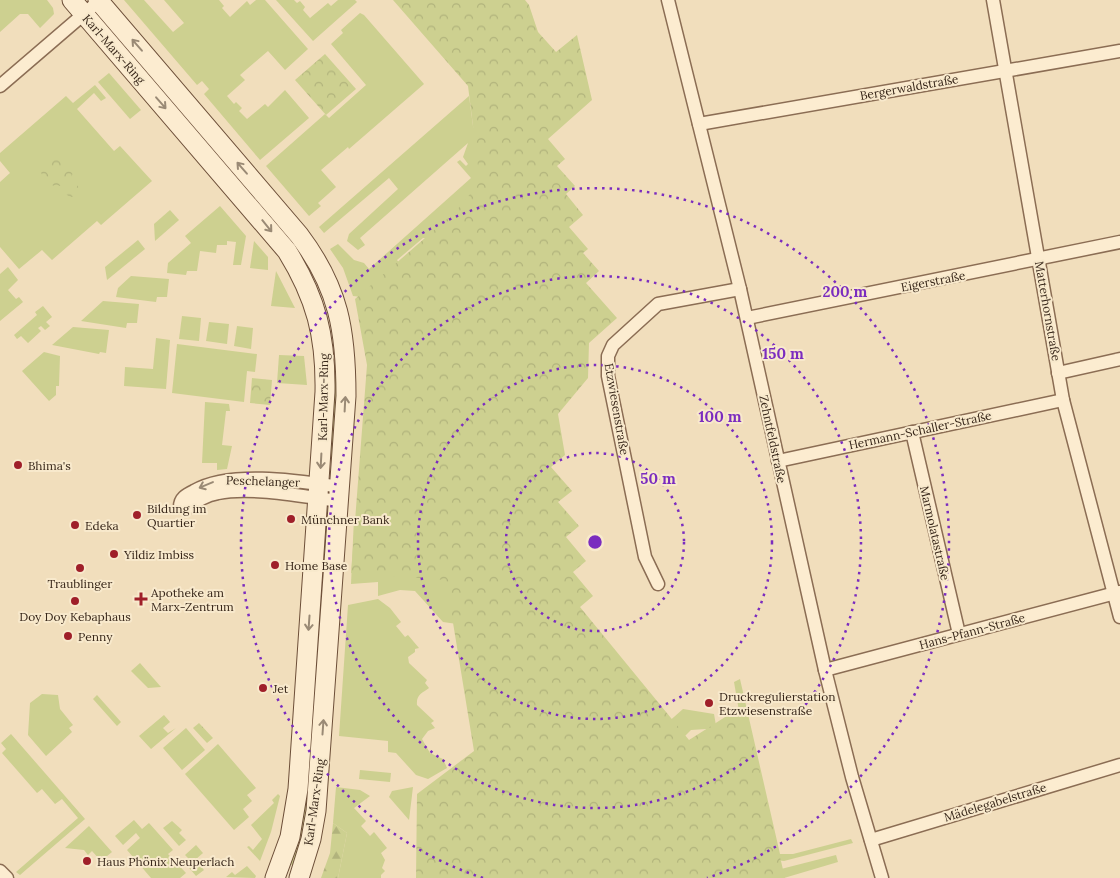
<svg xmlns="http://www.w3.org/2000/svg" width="1120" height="878" viewBox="0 0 1120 878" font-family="Lora,serif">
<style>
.grass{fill:#cdd090}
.forest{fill:url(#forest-firs)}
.park{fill:url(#park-crowns)}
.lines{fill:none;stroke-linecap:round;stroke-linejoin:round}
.street-casing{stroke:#8b6d54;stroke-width:15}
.secondary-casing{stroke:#6c4e38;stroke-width:21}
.street{stroke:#fcecd0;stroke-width:12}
.secondary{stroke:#fcecd0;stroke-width:19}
.oneway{stroke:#9a8a75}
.ring{fill:none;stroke:#7b2cbf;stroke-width:2.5;stroke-dasharray:2.5 5}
.poi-dot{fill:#9f1f29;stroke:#f8e9cc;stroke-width:2}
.labels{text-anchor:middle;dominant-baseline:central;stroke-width:4;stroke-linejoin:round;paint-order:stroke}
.street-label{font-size:12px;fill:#38271a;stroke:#f8e9cc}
.poi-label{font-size:12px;fill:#38271a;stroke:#f8e9cc;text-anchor:start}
.centre{fill:#7b2cbf;stroke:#f8e9cc;stroke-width:2.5}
.ring-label{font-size:15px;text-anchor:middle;font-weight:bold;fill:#7b2cbf;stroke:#f8e9cc;stroke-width:4;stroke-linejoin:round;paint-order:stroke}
</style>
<defs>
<pattern id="forest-firs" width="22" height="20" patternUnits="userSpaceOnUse" patternTransform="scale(1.25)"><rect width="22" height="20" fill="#cdd090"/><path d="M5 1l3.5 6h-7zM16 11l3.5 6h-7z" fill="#b1b37c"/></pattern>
<pattern id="park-crowns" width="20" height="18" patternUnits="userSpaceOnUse" patternTransform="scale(1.25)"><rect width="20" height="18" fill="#cdd090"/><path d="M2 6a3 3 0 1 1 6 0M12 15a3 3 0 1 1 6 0" fill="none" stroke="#b1b37c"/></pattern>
</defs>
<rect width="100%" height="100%" fill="#f1debc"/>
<g class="grass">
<polygon points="0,0 47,0 53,8 54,14 40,28 28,14 20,14 0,32"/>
<polygon points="124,0 144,0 173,32 184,23 164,0 219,0 224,6 222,8 230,17 247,1 250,5 256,0 265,0 308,49 285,70 268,51 240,75 245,80 227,96 234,104 236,102 242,108 239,111 247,119 265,104 268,107 285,90 309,118 260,160 204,94 209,89 202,81 197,85"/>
<polygon points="276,0 294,0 297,3 300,1 305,7 303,10 310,18 328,3 331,6 338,0 355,0 357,2 313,41"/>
<polygon points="360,13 364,15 424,84 349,149 348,147 321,170 336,187 318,203 321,206 309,216 266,166 325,114 329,118 366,85 331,44 343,33 341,30"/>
<polygon points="109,73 141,110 130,119 98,82"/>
<polygon points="95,85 106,98 101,101 94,93 77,109 114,151 120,146 152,181 101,225 97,221 52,260 42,250 19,269 0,247 0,182 10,173 0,161 0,153 66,96 73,103"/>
<polygon points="469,96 473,126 494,172 438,240 423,238 397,260 400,264 361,297 353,296 343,268 330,249 338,244 354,260 364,263 369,269 471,178 457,162 460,160 466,166 468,164 463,157 468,143 360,238 365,245 358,250 347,241 349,234 398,189 389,178 324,233 319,227"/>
<polygon points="220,206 246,236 241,265 233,265 236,242 227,241 227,245 217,245 216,253 200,251 197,271 187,271 186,275 167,273 168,263 191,243 185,236"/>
<polygon points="170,210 179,220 155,241 154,224"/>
<polygon points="138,240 145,249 107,280 105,267"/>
<polygon points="254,241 268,257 268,270 250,268"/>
<polygon points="8,267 18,280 8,290 16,299 19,297 23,302 0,321 0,274"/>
<polygon points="276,271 295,308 271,306"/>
<polygon points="131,276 169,279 167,297 157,297 156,302 116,297 118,288"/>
<polygon points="103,301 139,304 137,323 127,323 126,328 81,321"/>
<polygon points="43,306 52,317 46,322 50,326 45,330 41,326 38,328 41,331 28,343 21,336 17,339 14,335 37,315 35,312"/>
<polygon points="182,316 201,318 199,341 179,339"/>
<polygon points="209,322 229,324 227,344 206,341"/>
<polygon points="237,326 253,328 251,349 234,346"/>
<polygon points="73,327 109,330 106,353 100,352 99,354 52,345"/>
<polygon points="156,338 170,340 166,389 124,386 125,367 153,369"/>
<polygon points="177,344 257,354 255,372 247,371 244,402 172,393"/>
<polygon points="44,352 60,356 59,386 56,386 56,395 49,401 22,371"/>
<polygon points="279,355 304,356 307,385 277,383"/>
<polygon points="332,377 340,377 335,458 327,458"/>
<polygon points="205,402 229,404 230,411 226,411 222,445 232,446 227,469 217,470 217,463 202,463"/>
<polygon points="354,518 491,524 457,624 443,622 415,591 400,590 378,596 378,582 351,584"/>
<polygon points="323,523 326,523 312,785 296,867 288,863"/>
<path d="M378,599L390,608L401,622L396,626L405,637L408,635L419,648L415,649V652L408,657L409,663L427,680L425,683L429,688C422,693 416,695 417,705L434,721L431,723L435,728L428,731L422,739L430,753L443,759L447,768L428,779L416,775L396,753L388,752V741L339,736L348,605Z"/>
<polygon points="140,663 161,687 148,688 131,671"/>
<polygon points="740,679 780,854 793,854 851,839 853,843 784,861 775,860 746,751 734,682"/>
<polygon points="42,694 58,695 60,709 73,725 69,728 72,732 46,756 28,735 30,703"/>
<polygon points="97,695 121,722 117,726 93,699"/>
<polygon points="683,709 714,714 718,737 711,737 706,729 691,730 675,746 657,732"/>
<polygon points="164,715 170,722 163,728 168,733 176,728 151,749 139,736"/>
<polygon points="186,728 205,750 182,770 163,748"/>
<polygon points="11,734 85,819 20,875 16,872 78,818 62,799 55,804 42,789 37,793 2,753 6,749 1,743"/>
<polygon points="218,744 256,788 247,795 252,801 243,809 249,817 234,830 185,774"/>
<polygon points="360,770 391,773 390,782 359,779"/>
<polygon points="336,787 360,790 370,796 354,808 366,821 361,826 370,836 374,832 387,848 381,853 385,860 382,868 385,871 381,875 381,878 338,878 347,833 333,823"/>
<polygon points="413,787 409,820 389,797 392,791"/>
<polygon points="278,794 280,796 271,832 260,861 247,847 249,846 253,850 262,839 251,825 274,803 272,800"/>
<polygon points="134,820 142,829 149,823 173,850 168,854 186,873 180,878 151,878 127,850 140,838 136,833 123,845 115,836"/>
<polygon points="172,821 182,830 179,833 186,840 179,846 163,828"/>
<polygon points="89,826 112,852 101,861 92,851 88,855 84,850 65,848"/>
<polygon points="196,845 203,853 195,860 204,870 196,876 184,862 188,858 185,855"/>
<polygon points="836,855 838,862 784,878 781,869"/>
<polygon points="247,866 256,876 255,878 226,877 232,872 235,875"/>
</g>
<polygon class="forest" points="333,823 347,833 338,878 321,878 330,853"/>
<g class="park">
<polygon points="393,0 525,0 529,5 538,32 556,52 577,35 592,100 548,139 565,159 557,166 575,186 566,194 583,215 569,227 588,249 583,253 599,271 586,283 617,318 589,343 588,378 558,414 565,455 551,467 572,491 558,502 579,526 566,537 586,561 573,572 593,596 580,607 689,740 744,705 785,878 416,878 417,794 474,751 446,580 351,573 367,365 355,299 456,211 480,182 468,86"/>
<polygon points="325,54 356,89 326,115 295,80"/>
<circle cx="57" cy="170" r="16"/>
<circle cx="72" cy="190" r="7"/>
<polygon points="252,378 272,380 270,405 250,403"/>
<polygon points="199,723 213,738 207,743 193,728"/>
</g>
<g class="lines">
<defs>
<g id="street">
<polyline points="668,0 740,289 825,670 852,777 882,878"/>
<polyline points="993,0 1063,400 1120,617"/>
<polyline points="0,86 99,1"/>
<polyline points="699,124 1120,51"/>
<polyline points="747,318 1120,242"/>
<polyline points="1058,373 1120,359"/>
<polyline points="912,432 959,634"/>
<polyline points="778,461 1063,400"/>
<path d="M340,501C304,497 252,486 218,493C206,495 197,501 187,508L180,507C180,498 186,495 194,491C230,470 299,481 341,487"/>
<polyline points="658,584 645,557 608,376 608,356 613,345 658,304 740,289"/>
<polyline points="825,670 1119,592"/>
<polyline points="871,840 1120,765"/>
<polyline points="0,871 7,878"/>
</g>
<g id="secondary">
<path d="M72,0L287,251C316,298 326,336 325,392L298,789L290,837L275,878"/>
<path d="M98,0L299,235C339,288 346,331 346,396L316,811L311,839L299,878"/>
</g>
</defs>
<use href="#street" class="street-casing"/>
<use href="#secondary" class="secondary-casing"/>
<use href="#street" class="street"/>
<use href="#secondary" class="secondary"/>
</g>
<defs><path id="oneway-shaft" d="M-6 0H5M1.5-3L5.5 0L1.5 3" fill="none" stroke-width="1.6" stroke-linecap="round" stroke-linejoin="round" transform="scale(1.25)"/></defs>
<g class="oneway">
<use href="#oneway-shaft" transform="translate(137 45) rotate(-131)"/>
<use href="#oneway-shaft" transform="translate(161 103) rotate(49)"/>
<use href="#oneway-shaft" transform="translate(242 168) rotate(-131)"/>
<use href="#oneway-shaft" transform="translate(267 226) rotate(51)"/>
<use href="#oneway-shaft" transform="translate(345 404) rotate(-87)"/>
<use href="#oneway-shaft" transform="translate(321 461) rotate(93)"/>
<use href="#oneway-shaft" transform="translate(206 485) rotate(157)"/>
<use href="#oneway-shaft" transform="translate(309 623) rotate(94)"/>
<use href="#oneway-shaft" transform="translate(323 727) rotate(-86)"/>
</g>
<g class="ring">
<circle cx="595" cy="542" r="89"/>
<circle cx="595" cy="542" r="177"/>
<circle cx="595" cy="542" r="266"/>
<path d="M483 878A354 354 0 1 1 707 878"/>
</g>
<g class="poi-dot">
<circle cx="18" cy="465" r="5"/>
<circle cx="137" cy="515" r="5"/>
<circle cx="291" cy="519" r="5"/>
<circle cx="75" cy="525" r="5"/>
<circle cx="114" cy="554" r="5"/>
<circle cx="275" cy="565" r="5"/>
<circle cx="80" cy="568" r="5"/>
<path d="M138.5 591.5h5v5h5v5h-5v5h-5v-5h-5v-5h5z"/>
<circle cx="75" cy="601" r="5"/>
<circle cx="68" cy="636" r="5"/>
<circle cx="263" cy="688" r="5"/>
<circle cx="709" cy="703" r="5"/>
<circle cx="87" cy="861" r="5"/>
</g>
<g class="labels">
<g class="street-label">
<text transform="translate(114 49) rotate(49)">Karl-Marx-Ring</text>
<text transform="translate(909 87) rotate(-10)">Bergerwaldstraße</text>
<text transform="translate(933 281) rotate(-11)">Eigerstraße</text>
<text transform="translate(1048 311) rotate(80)">Matterhornstraße</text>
<text transform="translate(323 397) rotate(-89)">Karl-Marx-Ring</text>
<text transform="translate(617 409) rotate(80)">Etzwiesenstraße</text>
<text transform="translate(920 430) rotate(-12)">Hermann-Schaller-Straße</text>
<text transform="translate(773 439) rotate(78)">Zehntfeldstraße</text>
<text transform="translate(263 481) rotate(2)">Peschelanger</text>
<text transform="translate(935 533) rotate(77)">Marmolatastraße</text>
<text transform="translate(972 631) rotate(-15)">Hans-Pfann-Straße</text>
<text transform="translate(314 802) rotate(-82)">Karl-Marx-Ring</text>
<text transform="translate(995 802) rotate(-17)">Mädelegabelstraße</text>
</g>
<g class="poi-label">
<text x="28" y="465">Bhima's</text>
<text x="147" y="508">Bildung im<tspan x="147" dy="14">Quartier</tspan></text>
<text x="301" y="519">Münchner Bank</text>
<text x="85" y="525">Edeka</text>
<text x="124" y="554">Yildiz Imbiss</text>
<text x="285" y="565">Home Base</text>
<text x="80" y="583" text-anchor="middle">Traublinger</text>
<text x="151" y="592">Apotheke am<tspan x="151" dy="14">Marx-Zentrum</tspan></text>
<text x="75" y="616" text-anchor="middle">Doy Doy Kebaphaus</text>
<text x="78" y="636">Penny</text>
<text x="273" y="688">Jet</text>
<text x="719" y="696">Druckregulierstation<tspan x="719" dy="14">Etzwiesenstraße</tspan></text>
<text x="97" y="861">Haus Phönix Neuperlach</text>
</g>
</g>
<circle cx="595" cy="542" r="8" class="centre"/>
<g class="ring-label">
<text x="845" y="297">200 m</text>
<text x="783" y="359">150 m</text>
<text x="720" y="422">100 m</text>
<text x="658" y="484">50 m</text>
</g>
</svg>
